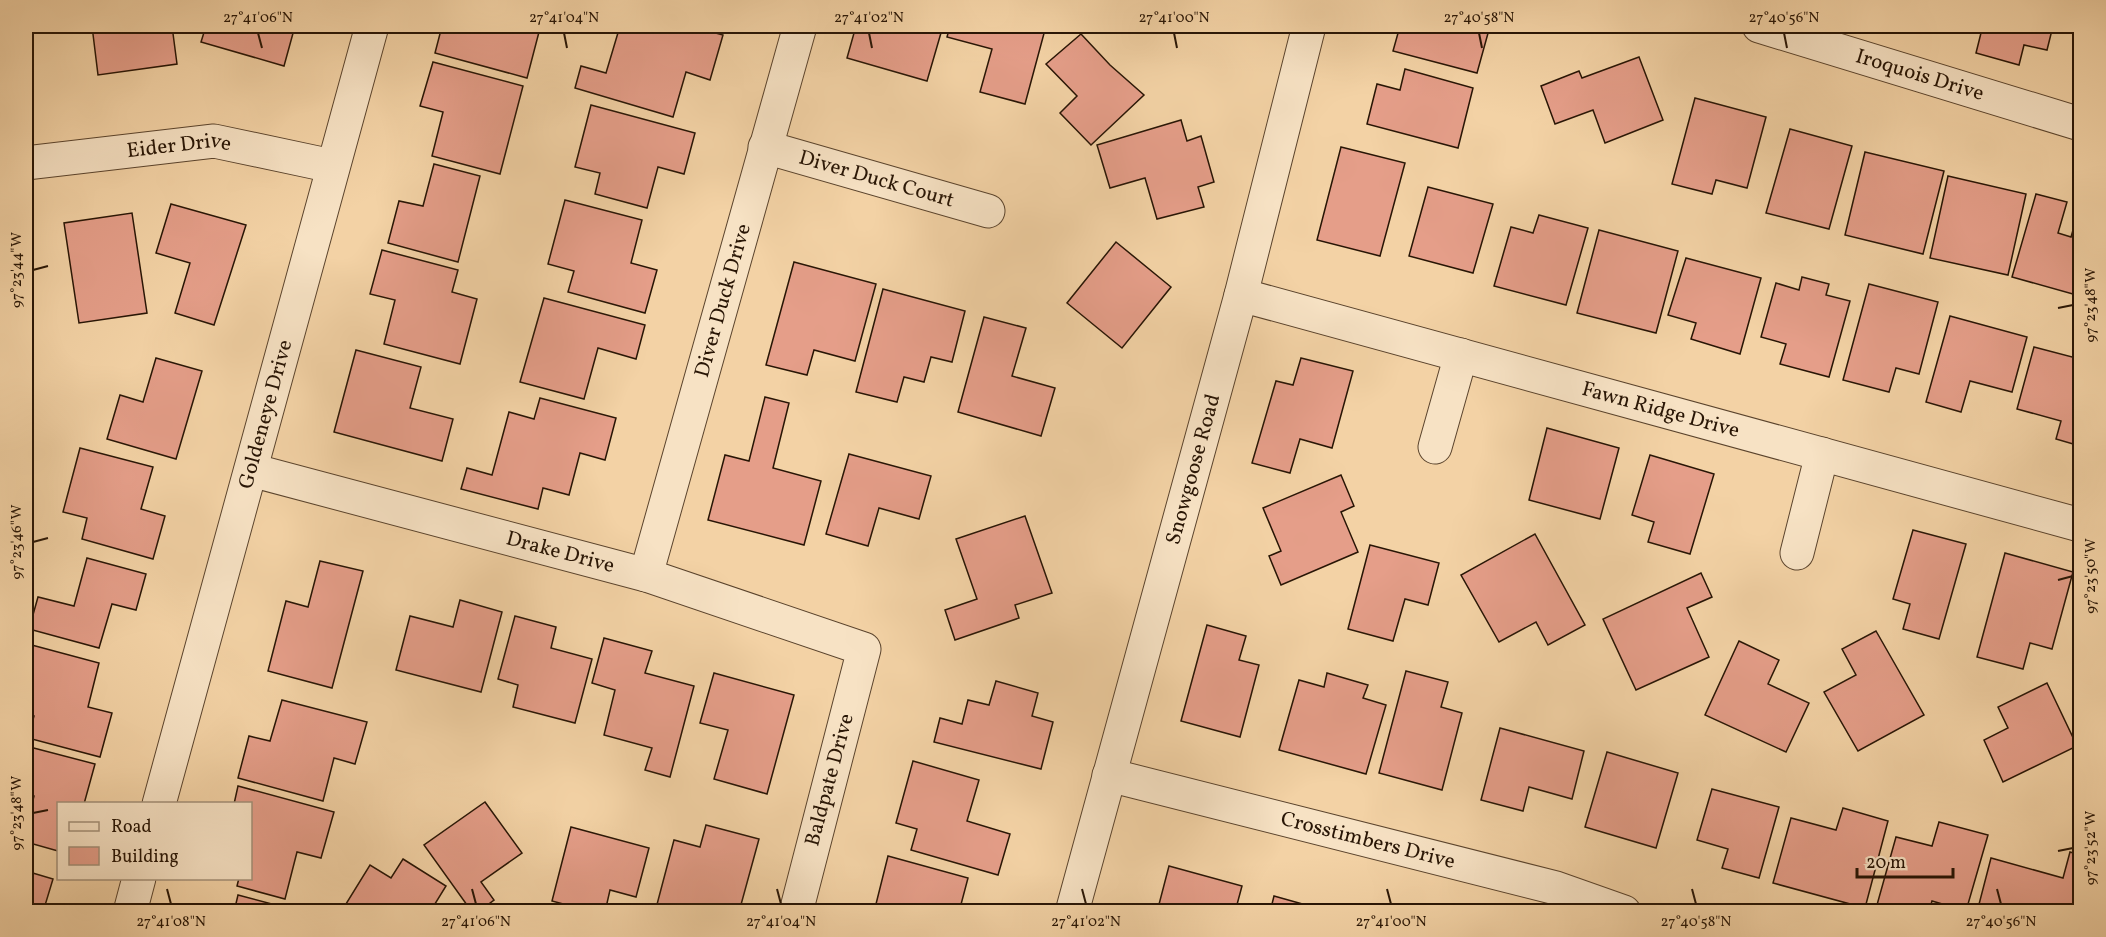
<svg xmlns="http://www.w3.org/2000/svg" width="2106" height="937" viewBox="0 0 2106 937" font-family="Vollkorn,serif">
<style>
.building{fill:#e59e89;stroke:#281505;stroke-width:1.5}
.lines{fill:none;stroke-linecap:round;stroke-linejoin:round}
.minor-casing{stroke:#5b442d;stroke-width:35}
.minor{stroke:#f7e2c4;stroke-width:33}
.ticks{fill:none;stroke:#281505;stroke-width:2}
.labels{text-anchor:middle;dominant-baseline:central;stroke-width:6;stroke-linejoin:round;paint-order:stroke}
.street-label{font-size:21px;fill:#281505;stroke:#f7e2c4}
.neatline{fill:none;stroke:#281505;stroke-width:2}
.ticks-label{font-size:15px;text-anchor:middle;fill:#281505}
</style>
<rect width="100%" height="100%" fill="#f3d2a5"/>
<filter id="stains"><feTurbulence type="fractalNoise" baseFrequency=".00333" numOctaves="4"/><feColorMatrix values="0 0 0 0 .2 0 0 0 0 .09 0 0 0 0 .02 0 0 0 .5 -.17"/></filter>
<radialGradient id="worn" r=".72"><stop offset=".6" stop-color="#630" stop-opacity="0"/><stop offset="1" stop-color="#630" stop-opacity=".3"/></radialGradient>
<g class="building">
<polygon points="26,26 61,26 61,29 26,32"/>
<polygon points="92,26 172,26 177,64 98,75"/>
<polygon points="206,26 295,26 284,66 201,42"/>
<polygon points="442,26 516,26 539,32 527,78 435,53"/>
<polygon points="620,26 690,26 723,35 710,80 686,72 673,117 575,88 581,66 606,73"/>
<polygon points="856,26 943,26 927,81 847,58"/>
<polygon points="950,26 1046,26 1025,104 980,92 992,49 947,37"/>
<polygon points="1400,26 1490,26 1477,73 1393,51"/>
<polygon points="1952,26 2053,26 2047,50 2024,45 2019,65 1976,53 1981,33"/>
<polygon points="1081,34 1110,65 1144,95 1091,145 1060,113 1077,96 1046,64"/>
<polygon points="1639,57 1663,120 1605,143 1593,110 1555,124 1541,86 1579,71 1582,78"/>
<polygon points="433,62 523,86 500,174 432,156 443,112 420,106"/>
<polygon points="1405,69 1473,88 1458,148 1367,124 1377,84 1400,90"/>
<polygon points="1695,98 1766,117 1747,188 1716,180 1712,194 1672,184"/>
<polygon points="591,105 695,133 684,174 658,167 647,208 595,194 600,173 575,167"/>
<polygon points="1181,120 1187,141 1201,136 1214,182 1198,187 1204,207 1157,219 1145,178 1110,188 1097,145"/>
<polygon points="1790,129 1852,146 1829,229 1766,213"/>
<polygon points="1341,147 1405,163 1380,256 1317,240"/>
<polygon points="1865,152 1944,171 1923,254 1845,235"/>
<polygon points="434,164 480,176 458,262 388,243 399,201 423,206"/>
<polygon points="1948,176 2026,194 2008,275 1930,258"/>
<polygon points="1428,187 1493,204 1473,273 1409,256"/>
<polygon points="2036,194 2067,202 2058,233 2071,237 2078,213 2080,214 2080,296 2012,277"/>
<polygon points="565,200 642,220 631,263 657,270 645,313 568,292 574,271 548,264"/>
<polygon points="171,204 246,225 214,325 175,313 190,263 156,253"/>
<polygon points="132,213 147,313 79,323 64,223"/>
<polygon points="1539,215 1588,228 1566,305 1494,286 1511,227 1533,233"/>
<polygon points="1599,230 1678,251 1656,333 1577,313"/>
<polygon points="1116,242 1171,287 1122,348 1067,303"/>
<polygon points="382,250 458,270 452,292 477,299 460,364 384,344 395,300 370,294"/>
<polygon points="1686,258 1761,278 1740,354 1691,339 1696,323 1668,315"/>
<polygon points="794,262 876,284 855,361 814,350 807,375 766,365"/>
<polygon points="1802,277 1829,284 1826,295 1850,301 1829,377 1780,364 1786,344 1761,337 1776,283 1799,290"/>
<polygon points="1869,284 1938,302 1919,374 1896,368 1889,392 1843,380"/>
<polygon points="883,289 965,311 952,362 931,357 924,382 904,377 897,402 856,392"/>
<polygon points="544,298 645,325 636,359 598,348 584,399 520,382"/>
<polygon points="1950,316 2027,337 2012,392 1970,381 1961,412 1926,402"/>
<polygon points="984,317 1026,328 1012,376 1055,388 1041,436 958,412"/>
<polygon points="2034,347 2080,359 2080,446 2056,439 2061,421 2017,409"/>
<polygon points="356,350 421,367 410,408 453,419 442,461 334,432"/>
<polygon points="156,358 202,371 176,459 107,439 120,395 143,402"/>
<polygon points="1301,358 1353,371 1332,448 1300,439 1290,473 1252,463 1276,381 1293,385"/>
<polygon points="765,397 789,403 773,468 821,481 804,545 708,520 725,455 749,461"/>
<polygon points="540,398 616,418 605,460 580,453 569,495 543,488 538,509 461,489 467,468 492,475 509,412 534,419"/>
<polygon points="1547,428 1619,448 1600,519 1529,500"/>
<polygon points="80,448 153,467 141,509 165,516 153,559 82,539 87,518 63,512"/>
<polygon points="849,454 931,476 919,519 879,508 868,546 826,534"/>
<polygon points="1650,455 1714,474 1690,554 1648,542 1654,522 1632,515"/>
<polygon points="1341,475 1354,506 1341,512 1358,552 1281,585 1269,556 1281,551 1263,508"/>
<polygon points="1025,516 1052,593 1015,605 1019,618 955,640 945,610 977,599 956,539"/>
<polygon points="1913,530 1966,544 1939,639 1903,629 1910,604 1893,599"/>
<polygon points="1535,534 1585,625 1548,645 1536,622 1499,642 1461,575"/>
<polygon points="1370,545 1439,563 1428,605 1405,599 1393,641 1348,629"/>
<polygon points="2005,553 2073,572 2052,649 2030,643 2023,669 1977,657"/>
<polygon points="87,558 146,574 136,610 112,604 99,648 29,629 38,597 74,606"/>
<polygon points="320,561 363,571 332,688 268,671 286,601 308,607"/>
<polygon points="1701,573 1712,597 1687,608 1709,657 1636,690 1603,619"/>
<polygon points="460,600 502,612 481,692 396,670 410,616 453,627"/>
<polygon points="515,616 556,627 551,648 592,659 575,723 513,707 518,685 498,679"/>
<polygon points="1207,625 1246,636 1239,660 1259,665 1240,737 1181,721"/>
<polygon points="1876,631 1924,715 1858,751 1824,692 1856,675 1842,649"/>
<polygon points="604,638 652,651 645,673 694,686 670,777 645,770 652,748 604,735 615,690 592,683"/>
<polygon points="1739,641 1779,660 1768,684 1809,703 1786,752 1705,715"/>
<polygon points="28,644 99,663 88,707 112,713 100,757 28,738 34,716 26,713 26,652"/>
<polygon points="1406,671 1448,682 1441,707 1462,713 1442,790 1379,773"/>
<polygon points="714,673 794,695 767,794 714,779 728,730 700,723"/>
<polygon points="1327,673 1368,685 1363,698 1386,705 1366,774 1279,750 1299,680 1324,687"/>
<polygon points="996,681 1038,693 1032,716 1053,722 1041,769 934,742 940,718 962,724 968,700 989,705"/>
<polygon points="2047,683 2077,746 2003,782 1984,740 2008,728 1998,707"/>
<polygon points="282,700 367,722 355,764 334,758 323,801 238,778 249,736 270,741"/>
<polygon points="1500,728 1584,751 1572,799 1529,787 1523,811 1481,800"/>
<polygon points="26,746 95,764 84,804 58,804 58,851 26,842 26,827 34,796 26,794"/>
<polygon points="1607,752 1678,773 1656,848 1585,827"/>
<polygon points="913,761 979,780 967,821 1010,834 998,875 911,850 917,829 896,823"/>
<polygon points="238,786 334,812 321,858 297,852 285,899 237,886 239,878 250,878 250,804 234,804"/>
<polygon points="1712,789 1779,807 1759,878 1722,868 1728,849 1697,840"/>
<polygon points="485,802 522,853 481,882 494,900 478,912 472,912 424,845"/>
<polygon points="1843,808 1888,821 1865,908 1773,883 1791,818 1836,830"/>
<polygon points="1939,822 1988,835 1966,911 1932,901 1929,912 1875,912 1896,837 1932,846"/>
<polygon points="706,825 759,839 739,912 655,912 674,840 700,847"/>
<polygon points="571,827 649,848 636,897 610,890 605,912 593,912 552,901"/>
<polygon points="2070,852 2080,855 2079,912 1977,912 1991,858 2063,878"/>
<polygon points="888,856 968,878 959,912 874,912"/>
<polygon points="403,859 446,886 430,912 341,912 370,865 391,878"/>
<polygon points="1169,866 1242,886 1235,912 1157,912"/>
<polygon points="26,871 53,879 43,912 26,912"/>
<polygon points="238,895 287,908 286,912 234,912"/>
<polygon points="1274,896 1331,912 1270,912"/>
</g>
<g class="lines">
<defs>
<g id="minor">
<path id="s1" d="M1759,26L2080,124"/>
<path id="s2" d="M765,147L988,211"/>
<path id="s3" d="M26,163L214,141L332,166"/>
<path id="s4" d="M1241,295L2080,525"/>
<polyline points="1435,447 1461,355"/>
<path id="s5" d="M251,470L646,575L864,649L796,912"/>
<polyline points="1797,553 1822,454"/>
<path id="s6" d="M646,575L800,26"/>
<path id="s7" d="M1109,775L1556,888L1624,912"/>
<path id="s8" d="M159,804L372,26"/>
<polyline points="130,912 139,878"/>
<path id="s9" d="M1072,912L1241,295L1309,26"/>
</g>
</defs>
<use href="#minor" class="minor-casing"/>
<use href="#minor" class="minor"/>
</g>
<path class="ticks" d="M258,33L262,48M564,33L567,48M869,33L872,48M1174,33L1177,48M1479,33L1482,48M1784,33L1787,48M33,270L48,266M2058,308L2073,305M33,542L48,538M2058,580L2073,576M33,813L48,810M2058,851L2073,848M167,889L171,904M472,889L476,904M777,889L781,904M1082,889L1086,904M1387,889L1391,904M1692,889L1696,904M1997,889L2001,904"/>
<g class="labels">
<g class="street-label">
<text stroke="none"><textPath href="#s1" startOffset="168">Iroquois Drive</textPath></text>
<text stroke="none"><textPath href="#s3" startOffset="154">Eider Drive</textPath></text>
<text stroke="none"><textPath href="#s2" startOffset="116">Diver Duck Court</textPath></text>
<text stroke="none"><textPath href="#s6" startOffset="285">Diver Duck Drive</textPath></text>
<text stroke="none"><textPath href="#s4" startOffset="435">Fawn Ridge Drive</textPath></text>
<text stroke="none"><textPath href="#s8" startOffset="404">Goldeneye Drive</textPath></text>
<text stroke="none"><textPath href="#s9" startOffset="459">Snowgoose Road</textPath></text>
<text stroke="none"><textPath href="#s5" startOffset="320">Drake Drive</textPath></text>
<text transform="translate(830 780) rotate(-75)">Baldpate Drive</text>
<text stroke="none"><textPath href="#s7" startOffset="267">Crosstimbers Drive</textPath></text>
</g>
</g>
<rect width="2106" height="937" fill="none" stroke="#f3d2a5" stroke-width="66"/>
<rect x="57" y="802" width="195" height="78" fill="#f7e2c4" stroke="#a49078" stroke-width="1.5"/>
<rect x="69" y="822" width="30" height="9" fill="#f7e2c4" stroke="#a49078" stroke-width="1.5"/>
<text x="111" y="832" font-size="18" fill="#281505">Road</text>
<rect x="69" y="847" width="30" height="18" fill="#e59e89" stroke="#a49078" stroke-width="1.5"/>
<text x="111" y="862" font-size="18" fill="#281505">Building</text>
<path d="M1857 868v9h96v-9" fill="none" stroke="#281505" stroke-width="3"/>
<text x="1866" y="868" font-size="18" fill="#281505" stroke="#f7e2c4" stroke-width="4.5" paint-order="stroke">20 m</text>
<rect x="33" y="33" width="2040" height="871" class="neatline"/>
<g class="ticks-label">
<text x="258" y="22">27°41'06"N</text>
<text x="564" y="22">27°41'04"N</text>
<text x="869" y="22">27°41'02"N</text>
<text x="1174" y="22">27°41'00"N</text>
<text x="1479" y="22">27°40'58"N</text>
<text x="1784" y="22">27°40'56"N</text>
<text transform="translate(16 270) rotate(-90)" y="5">97°23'44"W</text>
<text transform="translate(2090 305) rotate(-90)" y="5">97°23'48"W</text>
<text transform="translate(16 542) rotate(-90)" y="5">97°23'46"W</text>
<text transform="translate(2090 576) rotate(-90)" y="5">97°23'50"W</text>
<text transform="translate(16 813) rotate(-90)" y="5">97°23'48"W</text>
<text transform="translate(2090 848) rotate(-90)" y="5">97°23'52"W</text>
<text x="171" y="926">27°41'08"N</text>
<text x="476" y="926">27°41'06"N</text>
<text x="781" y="926">27°41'04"N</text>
<text x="1086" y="926">27°41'02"N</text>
<text x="1391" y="926">27°41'00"N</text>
<text x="1696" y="926">27°40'58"N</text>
<text x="2001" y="926">27°40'56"N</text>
</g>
<rect width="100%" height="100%" filter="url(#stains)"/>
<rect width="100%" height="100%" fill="url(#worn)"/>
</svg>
